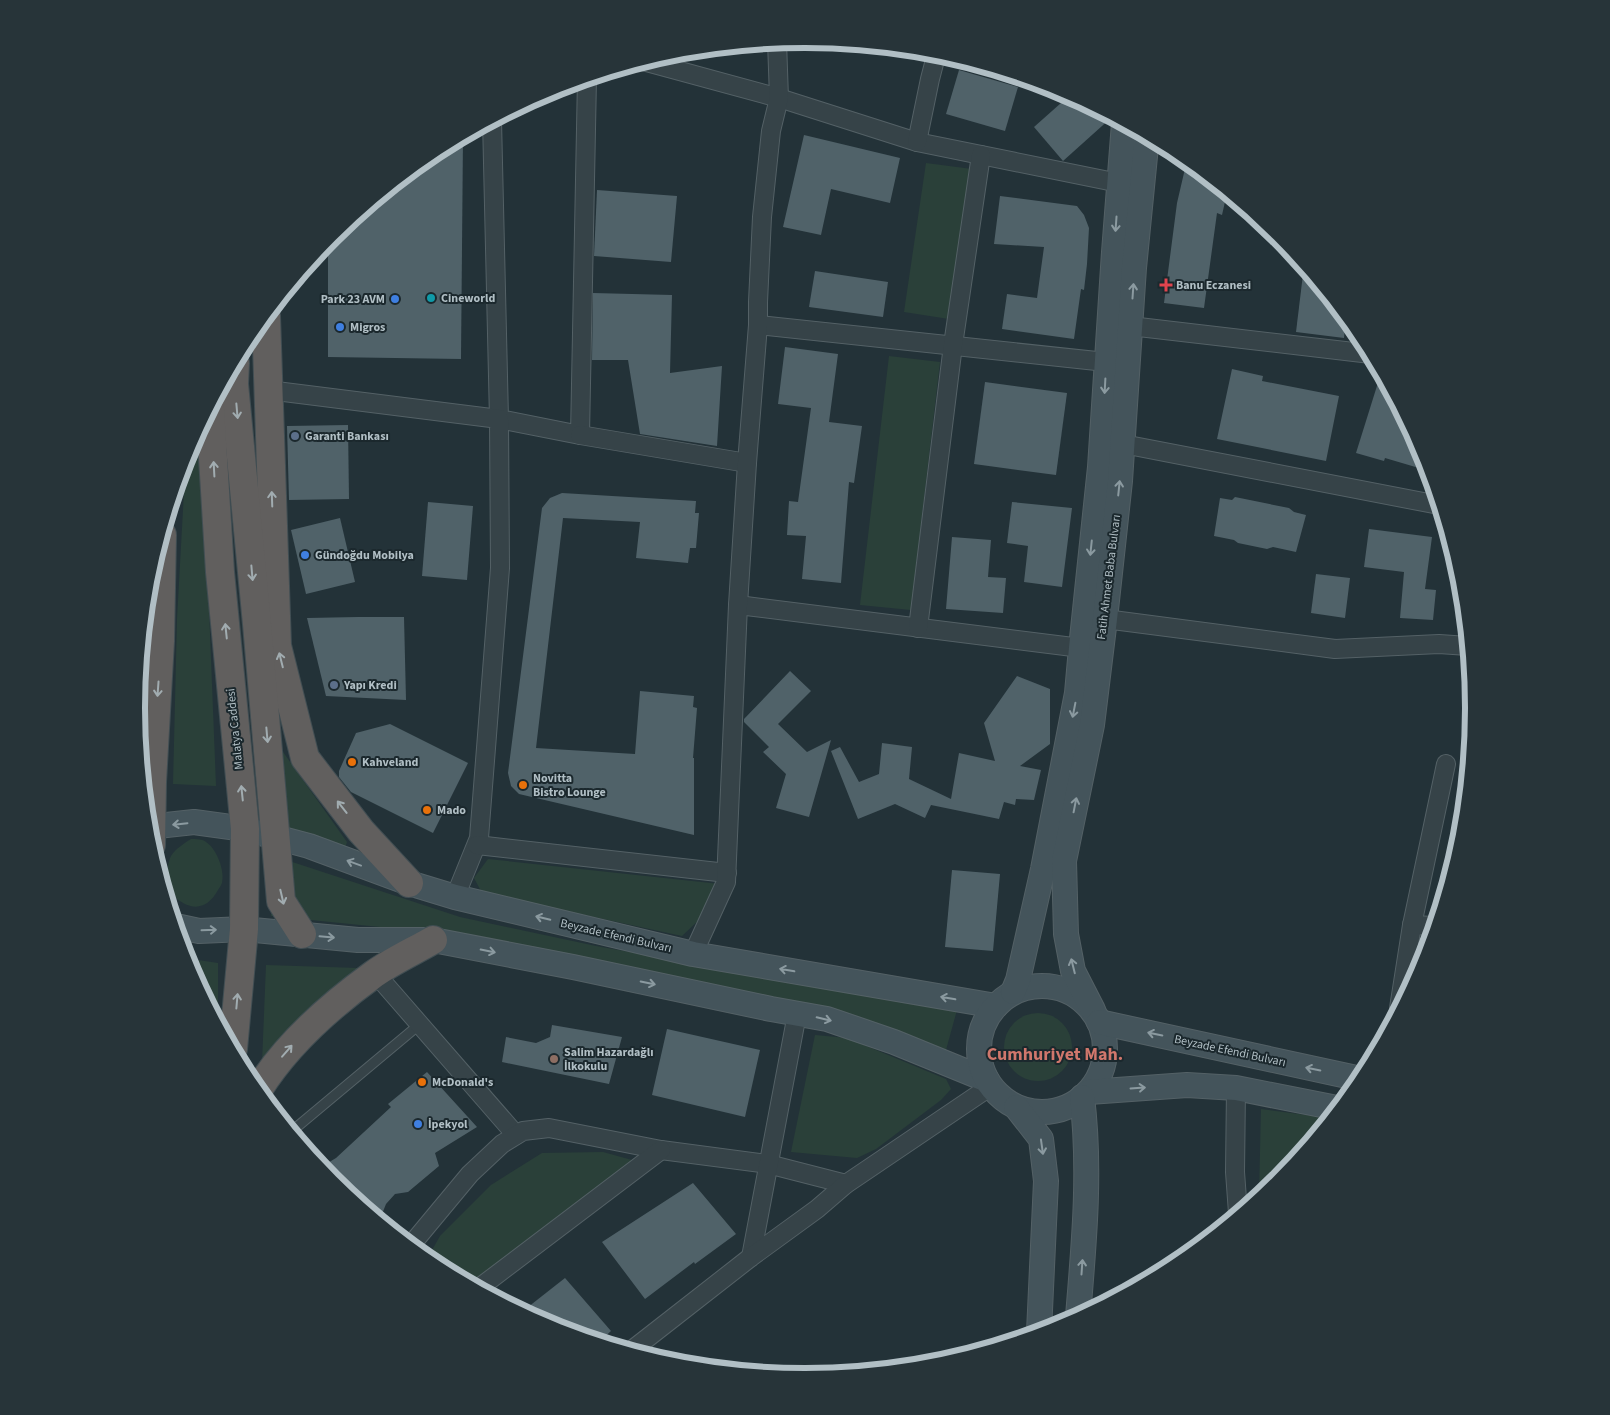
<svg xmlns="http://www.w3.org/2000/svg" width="1610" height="1415" viewBox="0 0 1610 1415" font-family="'Source Sans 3',sans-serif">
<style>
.green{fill:#2a4039}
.building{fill:#506269}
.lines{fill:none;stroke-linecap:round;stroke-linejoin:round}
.service-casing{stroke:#546166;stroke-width:11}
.minor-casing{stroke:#546166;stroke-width:20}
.secondary-casing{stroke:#546166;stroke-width:26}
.trunk-casing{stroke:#414e53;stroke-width:30}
.service{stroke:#364348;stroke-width:9}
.minor{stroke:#364348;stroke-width:18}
.secondary{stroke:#44545b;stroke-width:24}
.trunk{stroke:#615f5e;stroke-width:28}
.oneway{stroke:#8b9aa0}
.oneway2{stroke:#a1acb0}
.health-dot{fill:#e0444e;stroke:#1b282d;stroke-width:2}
.culture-dot{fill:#0f9aa8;stroke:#1b282d;stroke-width:2}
.shop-dot{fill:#3f7fe0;stroke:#1b282d;stroke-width:2}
.service-dot{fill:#5c6f8a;stroke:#1b282d;stroke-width:2}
.food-dot{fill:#e8710a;stroke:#1b282d;stroke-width:2}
.education-dot{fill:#8d6e63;stroke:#1b282d;stroke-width:2}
.labels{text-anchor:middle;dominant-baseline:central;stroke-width:4;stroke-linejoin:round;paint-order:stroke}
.poi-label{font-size:12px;font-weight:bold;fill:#b1bfc5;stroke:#1b282d;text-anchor:start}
.street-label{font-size:12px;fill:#b1bfc5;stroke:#1b282d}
.district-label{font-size:18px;font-weight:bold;fill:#d0776c;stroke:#1b282d}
.rim{fill:none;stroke:#b1bfc5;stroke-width:6}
</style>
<rect width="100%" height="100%" fill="#233238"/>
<g class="green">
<polygon points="926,163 972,169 949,319 904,312"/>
<polygon points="889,356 940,362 911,610 860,605"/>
<polygon points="202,423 202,430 216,786 173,784 177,619 186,455"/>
<polygon points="271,735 347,842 345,848 265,823 259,820 254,743"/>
<path d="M191,839C196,839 203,839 206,842C217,849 225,871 222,883C221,886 219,888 218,890C208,908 194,912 177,899C166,891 165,868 171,856C175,849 185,843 191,839Z"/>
<polygon points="274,856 460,917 596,946 957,1010 946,1050 876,1023 820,1007 400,929 271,916"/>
<polygon points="488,859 720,884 703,916 682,936 482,893 474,878"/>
<polygon points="185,958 218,963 218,1021 187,963"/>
<polygon points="266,965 358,968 308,1013 262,1063"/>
<circle cx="1038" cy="1047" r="34"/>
<polygon points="815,1035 847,1038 946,1079 951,1089 941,1100 876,1149 857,1158 791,1152"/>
<polygon points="1261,1109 1329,1118 1278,1181 1259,1196"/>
<polygon points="603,1152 632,1160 472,1284 433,1263 427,1259 440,1236 491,1185 542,1153"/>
</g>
<g class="building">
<polygon points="959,70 1018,87 1005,131 946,114"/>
<polygon points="1070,95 1112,117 1063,161 1034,127"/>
<polygon points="804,135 900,158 890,203 831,189 821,235 783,227"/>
<polygon points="463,136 461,359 328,357 328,240 332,234 434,151"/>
<polygon points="1187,160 1227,193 1222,215 1217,213 1204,308 1164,303 1177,203"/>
<polygon points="597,190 677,196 671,262 594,256"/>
<polygon points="1000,196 1077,206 1084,215 1089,228 1087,264 1084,290 1081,289 1074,339 1002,329 1007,294 1037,298 1044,247 994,244"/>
<polygon points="1304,266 1346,318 1344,338 1296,332"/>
<polygon points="815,271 888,282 883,317 809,307"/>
<polygon points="593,293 672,295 670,373 722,366 717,446 640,434 628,360 592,360"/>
<polygon points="785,347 838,354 829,422 862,426 854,483 849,482 841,583 802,579 806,536 787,535 789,501 798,502 811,408 778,404"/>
<polygon points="1232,369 1263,376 1262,381 1339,396 1326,461 1217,439"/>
<polygon points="1381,373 1423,452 1429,471 1385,458 1384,461 1356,453"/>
<polygon points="985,382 1067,393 1056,475 974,464"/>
<polygon points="348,425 349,499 289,500 287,426"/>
<polygon points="562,493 696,501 695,513 699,513 696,548 690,548 688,563 636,558 640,522 563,518 536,748 635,754 640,691 694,696 693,707 697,708 693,758 694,758 694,835 519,794 511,786 508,773 542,508 550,498"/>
<polygon points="1235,497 1289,508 1294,512 1306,515 1296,552 1273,547 1267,549 1238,543 1234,540 1214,536 1220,498 1232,500"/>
<polygon points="428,502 473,506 467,580 422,576"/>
<polygon points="1012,502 1072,508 1062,587 1024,582 1028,546 1007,543"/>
<polygon points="340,518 355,582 306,594 291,530"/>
<polygon points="1369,529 1432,537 1425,589 1436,590 1433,620 1400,618 1404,572 1364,567"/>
<polygon points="952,537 991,540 988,577 1006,578 1003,613 946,609"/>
<polygon points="1316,574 1350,578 1345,618 1311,613"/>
<polygon points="358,617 404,617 406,700 326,696 307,618"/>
<polygon points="790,671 811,691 778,724 807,752 831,740 809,817 776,808 786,774 763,752 769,747 744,722 744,719"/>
<polygon points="1017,676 1050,689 1050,744 1020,766 1041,770 1034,800 1016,799 1015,805 1004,802 999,819 931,805 925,818 895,804 858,819 831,751 840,747 859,782 879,774 882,743 912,747 909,779 951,799 959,753 995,761 984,723"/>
<polygon points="390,724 468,763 433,833 351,792 339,777 339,771 356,733"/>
<polygon points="952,870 1000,874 993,951 945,947"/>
<polygon points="552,1025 622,1037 609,1084 502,1062 506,1037 536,1043 550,1037"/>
<polygon points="667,1029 760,1050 745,1117 652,1095"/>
<polygon points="427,1072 477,1127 435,1153 439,1166 408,1192 395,1194 386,1204 380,1219 332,1180 321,1167 336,1158 391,1107 388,1104"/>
<polygon points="693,1183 736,1234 695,1264 694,1262 645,1299 602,1242"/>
<polygon points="565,1278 611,1331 600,1341 549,1325 523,1311"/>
</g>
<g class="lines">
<defs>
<polyline id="service" points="292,1131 420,1024"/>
<g id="minor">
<polyline points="643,61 779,98 917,142 1119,183"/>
<polyline points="492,120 499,419 580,435 587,78"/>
<polyline points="917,142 930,79 937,52"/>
<polyline points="758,325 1106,362"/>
<polyline points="1130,326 1371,354"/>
<polyline points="268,390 499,419 500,568 479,838 455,897"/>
<polyline points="580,435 747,463"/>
<polyline points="1123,444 1439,505"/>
<polyline points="738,605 1081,648"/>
<polyline points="1105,619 1335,649 1439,644 1468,646"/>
<polyline points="918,628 953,345 981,155"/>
<polyline points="477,845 727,873"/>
<polyline points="1412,925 1434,926"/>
<polyline points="693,954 726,882 738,605 747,463 758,325 758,302 762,217 771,131 779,98 777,41"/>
<polyline points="375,973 516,1135"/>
<polyline points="1399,1008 1412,925 1446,764"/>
<polyline points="1236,1088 1235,1172 1238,1213"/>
<polyline points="411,1245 470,1174 502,1144 523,1131 549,1128 661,1150 768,1164 846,1184"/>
<polyline points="751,1257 797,1014"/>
<polyline points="479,1288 661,1150"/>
<polyline points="632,1350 751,1257 817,1209 846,1184 991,1086"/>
</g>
<g id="secondary">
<polyline points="148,827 194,822 245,829 309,846 409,883 455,897 693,954 996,1006"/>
<polyline points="176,926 199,931 244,929 358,940 433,940 573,967 771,1009 827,1019 894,1042 987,1080"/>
<circle cx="1042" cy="1049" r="63"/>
<polyline points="1013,992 1018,980 1043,869 1077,693 1081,648 1100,467 1114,252 1124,123"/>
<polyline points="1093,1010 1073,971 1066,934 1064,861 1092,725 1105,619 1120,481 1134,268 1147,136"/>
<polyline points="1099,1022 1361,1079"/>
<polyline points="1089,1092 1187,1085 1236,1088 1337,1108"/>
<polyline points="1016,1107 1041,1139 1046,1181 1039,1332"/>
<path d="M1078,1316C1084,1244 1091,1169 1082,1097"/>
</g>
<g id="trunk">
<polyline points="266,316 277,646 305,758 361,831 409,883"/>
<polyline points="235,363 234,384 257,624 281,901 302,934"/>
<polyline points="210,409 220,572 245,829 244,929 233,1049"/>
<polyline points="151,845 152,782 160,641 162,535"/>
<path d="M258,1090C286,1045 331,1005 374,974C392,961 414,951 433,940"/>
</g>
</defs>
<use href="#service" class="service-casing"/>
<use href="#minor" class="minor-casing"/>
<use href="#secondary" class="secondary-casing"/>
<use href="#trunk" class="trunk-casing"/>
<use href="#service" class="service"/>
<use href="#minor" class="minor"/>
<use href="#secondary" class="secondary"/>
<use href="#trunk" class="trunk"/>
</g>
<defs><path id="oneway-shaft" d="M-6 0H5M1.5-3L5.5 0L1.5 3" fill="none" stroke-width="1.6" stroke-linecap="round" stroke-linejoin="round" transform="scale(1.25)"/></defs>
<g class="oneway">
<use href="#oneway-shaft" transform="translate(1116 224) rotate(94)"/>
<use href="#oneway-shaft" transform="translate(1133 291) rotate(-86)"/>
<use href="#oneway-shaft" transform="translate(1105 386) rotate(93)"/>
<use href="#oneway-shaft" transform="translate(1119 488) rotate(-84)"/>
<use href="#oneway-shaft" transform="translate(1091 548) rotate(96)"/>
<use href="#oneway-shaft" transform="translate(1074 710) rotate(101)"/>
<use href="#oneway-shaft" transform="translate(1075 805) rotate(-79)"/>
<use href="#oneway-shaft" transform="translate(180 824) rotate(174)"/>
<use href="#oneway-shaft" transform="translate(354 863) rotate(-160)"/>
<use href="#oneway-shaft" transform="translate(543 918) rotate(-167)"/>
<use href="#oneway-shaft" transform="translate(209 930) rotate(-2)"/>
<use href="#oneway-shaft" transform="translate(327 937) rotate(5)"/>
<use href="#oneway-shaft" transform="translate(488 951) rotate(11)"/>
<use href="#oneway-shaft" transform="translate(1073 966) rotate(-104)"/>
<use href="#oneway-shaft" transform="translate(787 970) rotate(-170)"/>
<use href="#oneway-shaft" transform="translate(648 983) rotate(12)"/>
<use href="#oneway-shaft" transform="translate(948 998) rotate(-170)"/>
<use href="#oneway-shaft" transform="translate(824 1019) rotate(13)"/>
<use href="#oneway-shaft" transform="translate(1155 1034) rotate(-168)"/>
<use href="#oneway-shaft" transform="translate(1313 1069) rotate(-168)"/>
<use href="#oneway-shaft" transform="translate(1138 1088) rotate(-4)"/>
<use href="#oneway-shaft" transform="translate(1042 1147) rotate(82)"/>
<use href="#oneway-shaft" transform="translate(1082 1267) rotate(-86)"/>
</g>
<g class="oneway2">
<use href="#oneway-shaft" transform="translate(237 411) rotate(85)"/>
<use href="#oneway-shaft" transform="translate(214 469) rotate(-93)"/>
<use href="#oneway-shaft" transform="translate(272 499) rotate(-92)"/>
<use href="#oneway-shaft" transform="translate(252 573) rotate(85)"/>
<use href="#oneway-shaft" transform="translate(226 631) rotate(-96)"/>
<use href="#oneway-shaft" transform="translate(281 660) rotate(-104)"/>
<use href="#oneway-shaft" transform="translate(158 689) rotate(94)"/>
<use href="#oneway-shaft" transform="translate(267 735) rotate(85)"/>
<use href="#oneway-shaft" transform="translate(242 793) rotate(-96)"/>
<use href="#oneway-shaft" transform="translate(342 807) rotate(-128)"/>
<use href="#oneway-shaft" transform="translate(282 897) rotate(77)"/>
<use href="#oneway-shaft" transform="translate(237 1001) rotate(-85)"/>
<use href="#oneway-shaft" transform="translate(287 1051) rotate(-49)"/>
</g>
<path class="health-dot" d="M1163.5 277.5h5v5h5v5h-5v5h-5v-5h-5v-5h5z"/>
<circle class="culture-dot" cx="431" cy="298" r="5"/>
<g class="shop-dot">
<circle cx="395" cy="299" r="5"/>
<circle cx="340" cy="327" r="5"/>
<circle cx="305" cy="555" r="5"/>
<circle cx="418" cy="1124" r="5"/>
</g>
<g class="service-dot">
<circle cx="295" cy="436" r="5"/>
<circle cx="334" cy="685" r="5"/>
</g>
<g class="food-dot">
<circle cx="352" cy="762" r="5"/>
<circle cx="523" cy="785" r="5"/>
<circle cx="427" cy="810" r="5"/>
<circle cx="422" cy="1082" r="5"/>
</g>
<circle class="education-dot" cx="554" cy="1059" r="5"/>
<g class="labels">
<g class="poi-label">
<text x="1176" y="285">Banu Eczanesi</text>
<text x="441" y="298">Cineworld</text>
<text x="385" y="299" text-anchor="end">Park 23 AVM</text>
<text x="350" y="327">Migros</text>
<text x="305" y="436">Garanti Bankası</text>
<text x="315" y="555">Gündoğdu Mobilya</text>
<text x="344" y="685">Yapı Kredi</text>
<text x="362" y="762">Kahveland</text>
<text x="533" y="778">Novitta<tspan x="533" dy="14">Bistro Lounge</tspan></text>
<text x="437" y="810">Mado</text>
<text x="564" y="1052">Salim Hazardağlı<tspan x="564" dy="14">İlkokulu</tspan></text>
<text x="432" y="1082">McDonald's</text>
<text x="428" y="1124">İpekyol</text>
</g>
<g class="street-label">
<text transform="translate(1109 577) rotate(-83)">Fatih Ahmet Baba Bulvarı</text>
<text transform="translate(235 729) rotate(-96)">Malatya Caddesi</text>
<text transform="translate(616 936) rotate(13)">Beyzade Efendi Bulvarı</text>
<text transform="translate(1230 1051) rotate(12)">Beyzade Efendi Bulvarı</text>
</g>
<g class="district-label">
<text x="1055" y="1054">Cumhuriyet Mah.</text>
</g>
</g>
<path d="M0 0H1610V1415H0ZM145 708a660 660 0 1 1 1320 0a660 660 0 1 1-1320 0Z" fill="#273439" fill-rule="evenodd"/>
<path class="rim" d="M145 708a660 660 0 1 1 1320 0a660 660 0 1 1-1320 0Z"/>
</svg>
